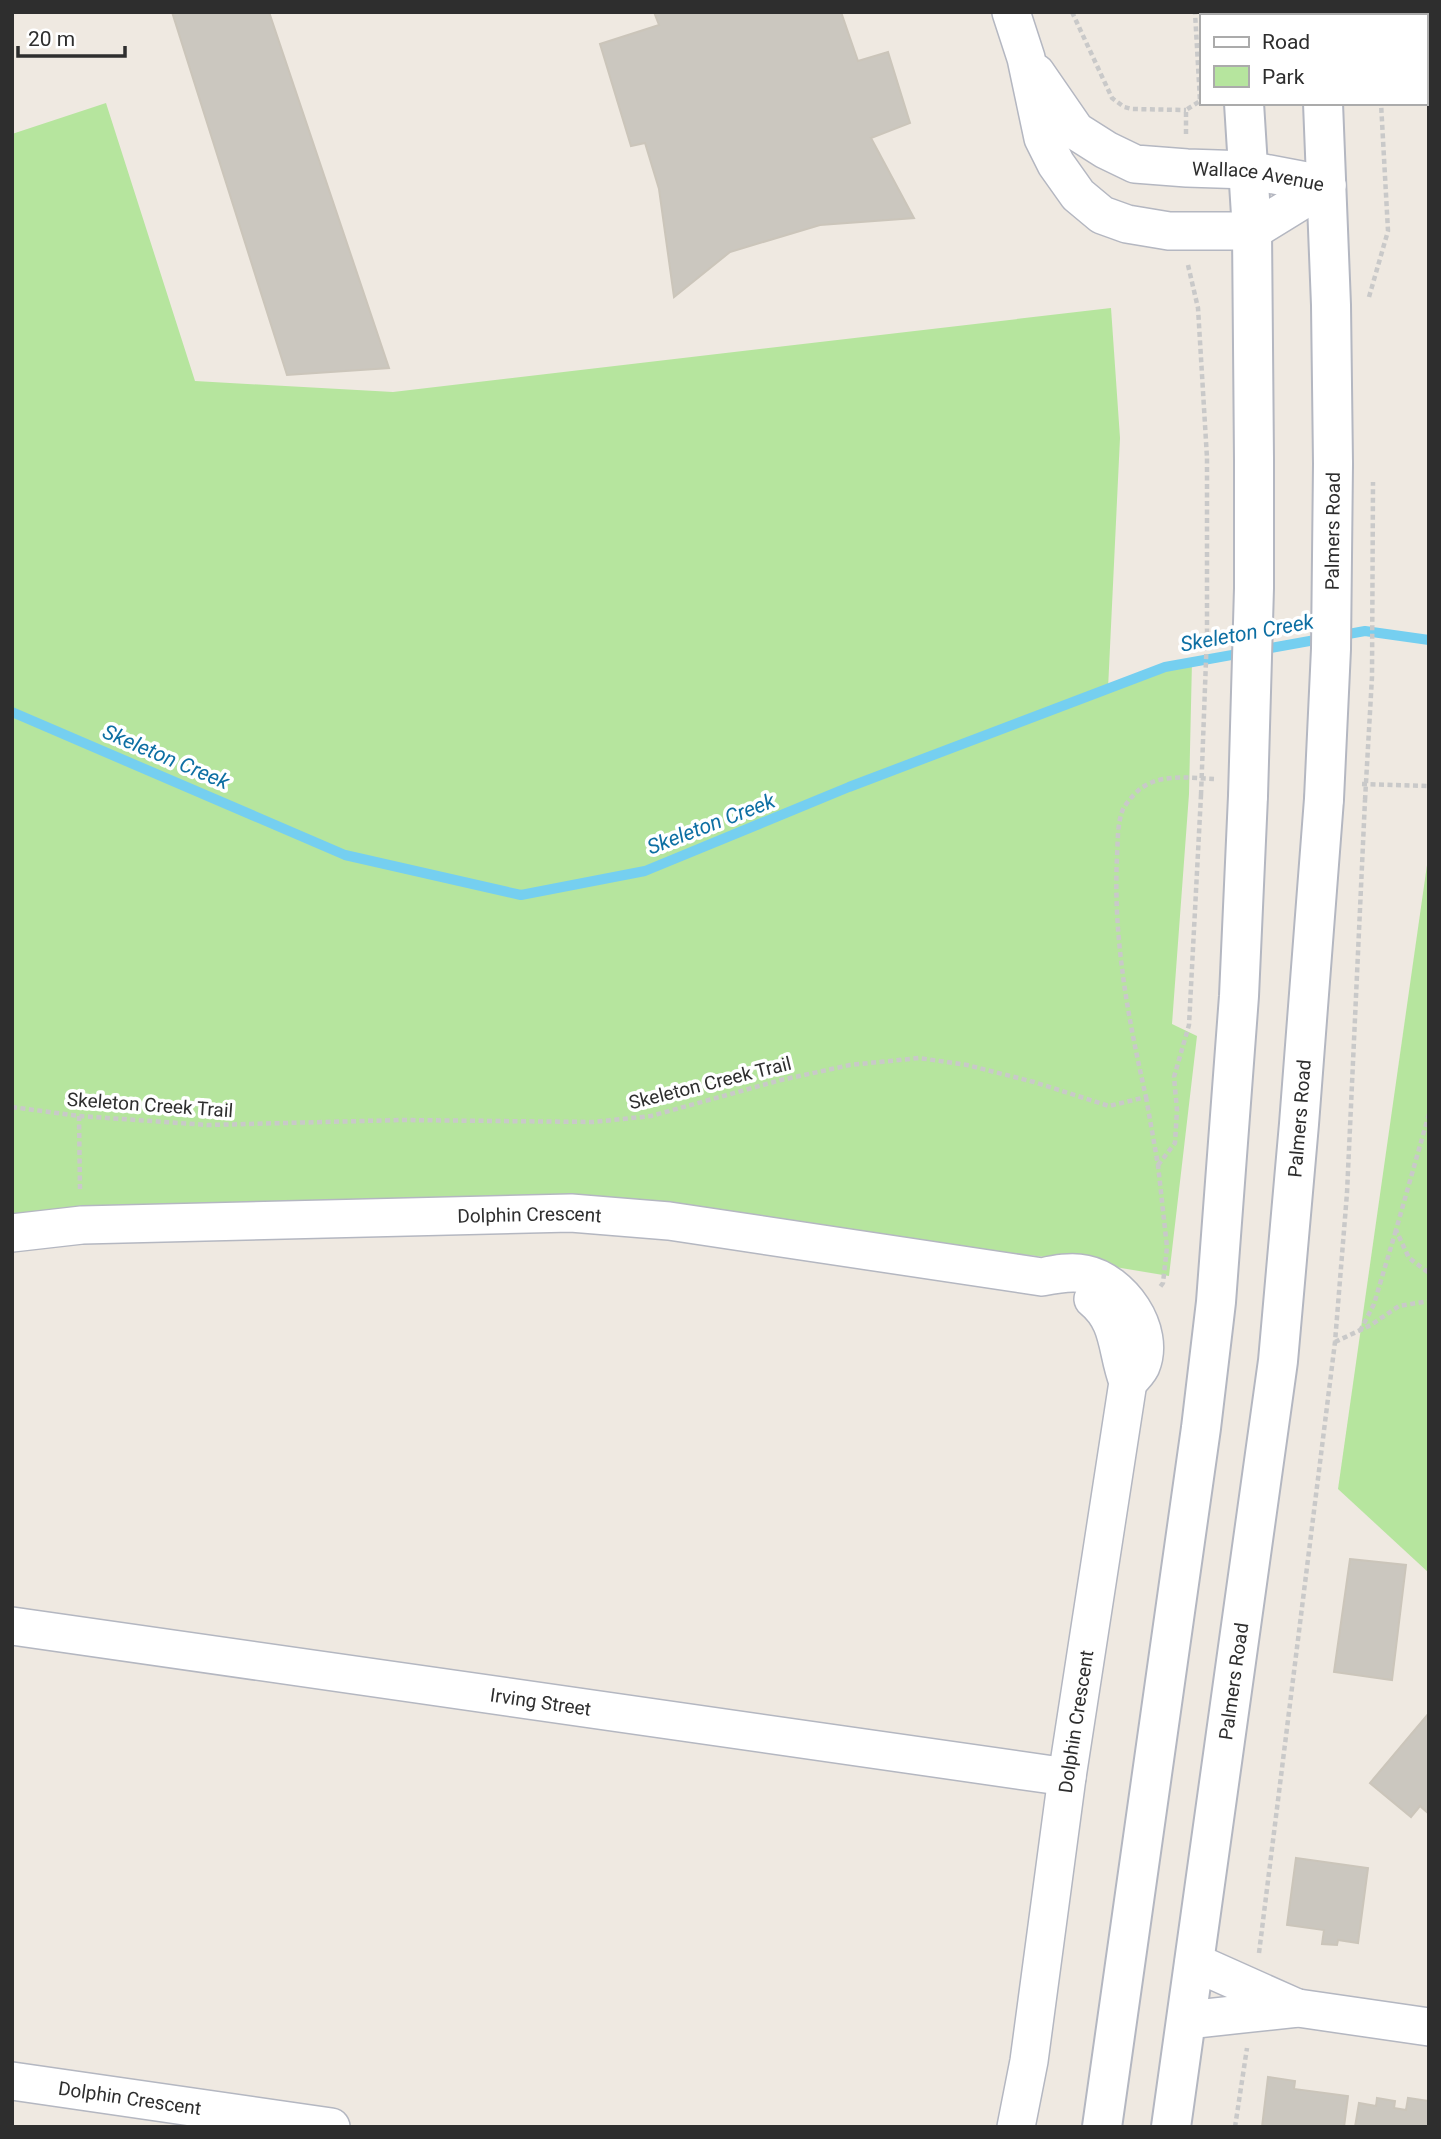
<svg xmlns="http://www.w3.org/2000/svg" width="1441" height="2139" viewBox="0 0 1441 2139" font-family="Roboto,sans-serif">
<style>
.green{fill:#b6e59e}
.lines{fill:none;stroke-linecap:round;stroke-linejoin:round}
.stream{stroke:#75cff0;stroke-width:10}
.building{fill:#cbc7bf;stroke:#cbc5ba;stroke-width:2}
.street-casing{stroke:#b4b7c1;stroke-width:40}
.secondary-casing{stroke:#b4b7c1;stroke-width:42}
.path{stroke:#c9c9c9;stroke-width:4.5;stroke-dasharray:5 3.5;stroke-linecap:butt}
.street{stroke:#fff;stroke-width:37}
.secondary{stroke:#fff;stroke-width:38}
.secondary-bridge-casing{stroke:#b4b7c1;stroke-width:42;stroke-linecap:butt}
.path-bridge{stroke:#c9c9c9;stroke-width:4.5;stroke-dasharray:5 3.5;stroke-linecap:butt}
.secondary-bridge{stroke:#fff;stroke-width:38}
.labels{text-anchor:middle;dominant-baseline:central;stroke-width:7;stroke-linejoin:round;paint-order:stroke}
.street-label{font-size:19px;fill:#2e2e2e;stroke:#fff}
.water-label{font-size:21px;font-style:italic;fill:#0d6fa3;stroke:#fff}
</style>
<rect width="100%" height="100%" fill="#efe9e1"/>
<g class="green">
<polygon points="106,103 195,381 393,392 1111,308 1120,438 1108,689 1165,667 1192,661 1189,794 1172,1024 1197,1036 1169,1276 1085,1262 603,1203 12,1216 12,134"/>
<polygon points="1429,851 1429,1573 1338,1489"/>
</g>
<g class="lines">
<polyline class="stream" points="12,712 345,855 521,895 645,871 849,787 1165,667 1365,631 1429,640"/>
</g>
<g class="building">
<polygon points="172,12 269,12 389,368 287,375"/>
<polygon points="654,12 841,12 858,61 888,52 910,123 871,138 914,218 820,225 730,252 674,297 659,189 645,143 631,146 600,44 659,25"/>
<polygon points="1350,1559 1406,1565 1392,1680 1334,1672"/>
<polygon points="1429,1713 1429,1814 1420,1806 1411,1817 1370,1783"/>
<polygon points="1296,1858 1368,1868 1358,1943 1338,1940 1337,1945 1322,1944 1324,1930 1287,1925"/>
<polygon points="1268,2077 1295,2081 1294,2089 1348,2096 1344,2127 1262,2127"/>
<polygon points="1377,2098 1395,2101 1394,2108 1406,2110 1408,2098 1429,2101 1429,2127 1355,2127 1359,2103 1376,2106"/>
</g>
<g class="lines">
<defs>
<g id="street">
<polyline points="1011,12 1026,58 1043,138 1056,164 1078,195 1102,215 1127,224 1169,231 1252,231 1327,185"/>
<path id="s1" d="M1036,73L1076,131L1106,150L1135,164L1187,168L1248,170L1327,185"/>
<path id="s2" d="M12,1233L82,1225L571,1213L669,1221L1042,1277C1056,1274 1071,1271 1085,1274C1121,1281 1156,1330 1141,1366C1138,1372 1133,1377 1128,1382"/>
<path id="s3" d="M12,1626L1067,1777"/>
<polyline points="1194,1962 1297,2008"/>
<polyline points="1187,2020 1298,2008 1429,2027"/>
<path id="s4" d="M12,2081L331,2127"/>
<path id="s5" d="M1016,2127L1029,2061L1067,1777L1128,1382C1116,1351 1121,1322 1093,1299"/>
</g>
<g id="secondary">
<polyline points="1240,12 1240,16"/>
<polyline points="1319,12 1319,16"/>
<polyline points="1244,103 1252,231 1254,460"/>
<polyline points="1323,103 1331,305 1333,464"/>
<polyline points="1102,2127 1201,1428 1216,1302 1239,996 1248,796"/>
<path id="s6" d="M1171,2127L1278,1361L1299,1124L1324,799"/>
</g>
</defs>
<use href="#street" class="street-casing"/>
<use href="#secondary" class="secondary-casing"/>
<g class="path">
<polyline points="1072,12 1112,98 1124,107 1132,109 1186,110"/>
<polyline points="1377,12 1377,16"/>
<polyline points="1186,134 1186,110 1200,101 1195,12"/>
<polyline points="1188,265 1198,308 1207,458"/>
<polyline points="1369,297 1388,231 1381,103"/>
<polyline points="1362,784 1429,786"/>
<polyline points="1146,1097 1158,1165 1167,1247 1163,1283 1160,1287"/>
<path d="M12,1107L79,1116L208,1125L401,1120L593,1122L651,1116L781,1080L850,1065L919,1058L967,1065L1034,1082L1109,1106L1146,1097C1128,1018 1113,938 1117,857C1118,841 1117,824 1123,809C1127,802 1134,794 1140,789C1161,773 1190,778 1214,779"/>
<polyline points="1429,1114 1396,1230 1409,1258 1429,1273"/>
<polyline points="79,1116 80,1191"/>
<polyline points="1158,1165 1175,1143 1177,1110 1174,1077 1189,1025 1201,795"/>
<polyline points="1360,1331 1374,1304 1396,1230"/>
<polyline points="1335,1342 1371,1325 1399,1306 1429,1301"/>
<polyline points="1259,1953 1335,1342 1347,1193 1365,800"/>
<polyline points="1235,2127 1247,2048"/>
</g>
<use href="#street" class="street"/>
<use href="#secondary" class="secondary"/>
<defs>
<g id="secondary-bridge">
<polyline points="1248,796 1254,588 1254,460"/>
<path id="s7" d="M1324,799L1331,649L1333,464"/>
</g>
</defs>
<use href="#secondary-bridge" class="secondary-bridge-casing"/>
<g class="path-bridge">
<polyline points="1201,795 1207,633 1207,458"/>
<polyline points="1365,800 1372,677 1373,482"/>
</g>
<use href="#secondary-bridge" class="secondary-bridge"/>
</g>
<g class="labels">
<g class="street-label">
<text stroke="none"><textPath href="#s1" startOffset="262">Wallace Avenue</textPath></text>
<text stroke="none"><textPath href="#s7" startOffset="268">Palmers Road</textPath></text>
<text transform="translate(710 1083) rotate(-14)">Skeleton Creek Trail</text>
<text transform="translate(150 1105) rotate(4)">Skeleton Creek Trail</text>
<text stroke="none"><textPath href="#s6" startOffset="1017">Palmers Road</textPath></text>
<text stroke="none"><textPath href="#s2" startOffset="518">Dolphin Crescent</textPath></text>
<text stroke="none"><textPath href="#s6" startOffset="450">Palmers Road</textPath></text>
<text stroke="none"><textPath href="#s3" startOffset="534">Irving Street</textPath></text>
<text stroke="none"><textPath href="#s5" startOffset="410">Dolphin Crescent</textPath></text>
<text stroke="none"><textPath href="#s4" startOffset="119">Dolphin Crescent</textPath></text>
</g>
<g class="water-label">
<text transform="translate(1247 633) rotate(-10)">Skeleton Creek</text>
<text transform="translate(166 757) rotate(23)">Skeleton Creek</text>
<text transform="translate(711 824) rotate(-21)">Skeleton Creek</text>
</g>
</g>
<rect width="1441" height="2139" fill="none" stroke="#2e2e2e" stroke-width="28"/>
<rect x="1200" y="14" width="228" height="91" fill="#ffffff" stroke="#ababab" stroke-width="2"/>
<rect x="1214" y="37" width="35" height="10" fill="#ffffff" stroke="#ababab" stroke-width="2"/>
<text x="1262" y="49" font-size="21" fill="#2e2e2e">Road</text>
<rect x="1214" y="66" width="35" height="21" fill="#b6e59e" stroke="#ababab" stroke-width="2"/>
<text x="1262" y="84" font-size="21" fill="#2e2e2e">Park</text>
<path d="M18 46v10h107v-10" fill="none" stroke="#2e2e2e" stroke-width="3.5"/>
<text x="28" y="46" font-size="21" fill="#2e2e2e" stroke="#ffffff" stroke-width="5" paint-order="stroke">20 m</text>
</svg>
